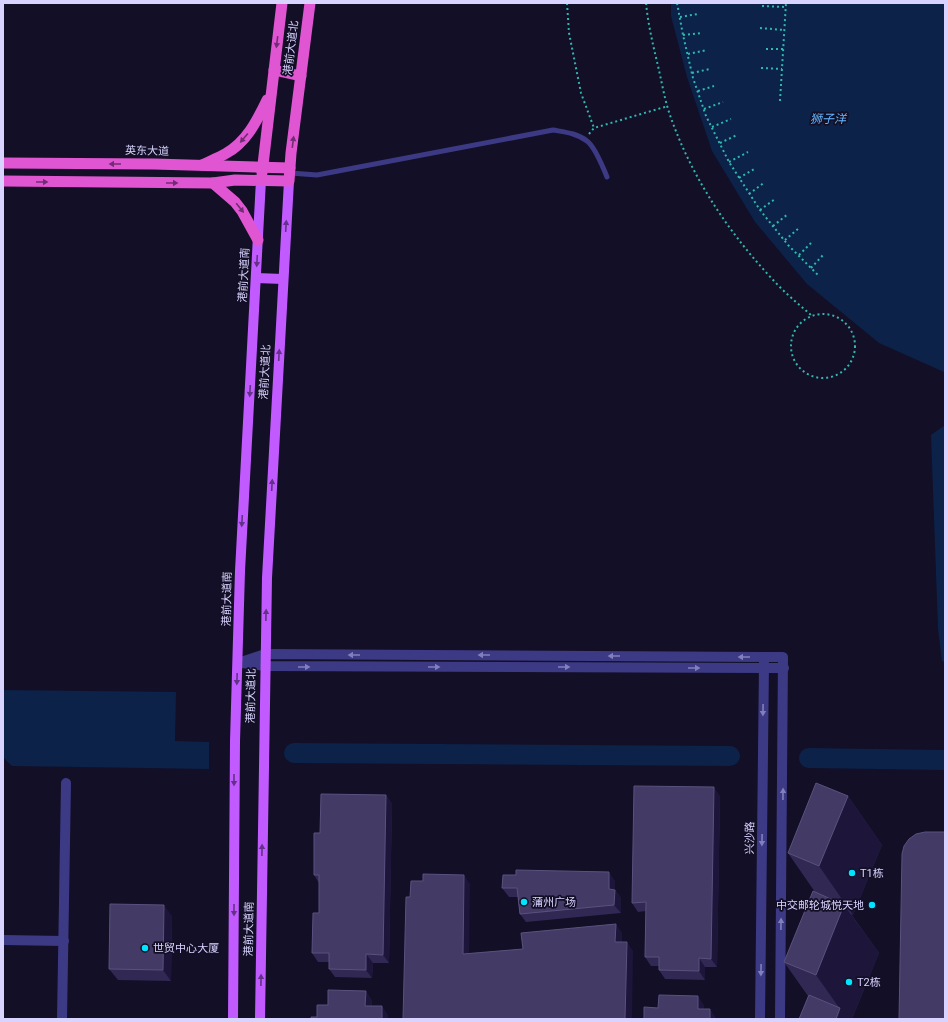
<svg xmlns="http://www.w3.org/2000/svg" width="948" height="1022" viewBox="0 0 948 1022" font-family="Roboto,'Noto Sans SC',sans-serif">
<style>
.water{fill:#0c2248}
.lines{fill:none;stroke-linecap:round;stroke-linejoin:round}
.river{stroke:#0c2248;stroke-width:20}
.path{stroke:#2fb8b0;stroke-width:2;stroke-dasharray:2 3;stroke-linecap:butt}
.service{stroke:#3d3a85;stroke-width:5}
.minor{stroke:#3d3a85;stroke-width:10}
.tertiary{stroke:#3d3a85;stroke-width:10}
.primary{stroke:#c25bff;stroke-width:10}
.trunk{stroke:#e055d1;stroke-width:11}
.wall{fill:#312854}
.shaded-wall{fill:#1d163a}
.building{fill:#433a66;stroke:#5a527e}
.oneway{fill:#6f2e73}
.oneway2{fill:#623188}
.oneway3{fill:#837fbc}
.poi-dot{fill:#00e5ff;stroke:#130f26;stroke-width:1.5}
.labels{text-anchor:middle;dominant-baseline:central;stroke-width:3.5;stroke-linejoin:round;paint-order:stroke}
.street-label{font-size:11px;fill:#d9d4ff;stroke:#130f26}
.poi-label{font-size:11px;fill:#d9d4ff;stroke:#130f26;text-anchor:start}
.water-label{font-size:12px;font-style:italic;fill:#62b6ff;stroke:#130f26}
</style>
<rect width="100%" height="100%" fill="#130f26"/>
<g class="water">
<polygon points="671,3 945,3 945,371 944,372 879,343 807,284 755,222 712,151 687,77 671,16"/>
<polygon points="945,425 945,662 942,661 938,629 931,435"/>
<polygon points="3,690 176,692 175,741 209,742 209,769 12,766 3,757"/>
</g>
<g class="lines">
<g class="river">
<polyline points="294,753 730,756"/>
<polyline points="809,758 945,760"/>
</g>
<g class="path">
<polyline points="567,3 569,33 581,93 594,128"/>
<path d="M646,3C648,24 653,45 658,66C662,83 665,102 671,118C693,180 731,236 776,283C787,295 800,305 812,316"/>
<polyline points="677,3 683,35 693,78 706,116 729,162 760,210 788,245 818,275"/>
<polyline points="762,6 785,7"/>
<polyline points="680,17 698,14"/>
<polyline points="760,28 784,30"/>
<polyline points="683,35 702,33"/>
<polyline points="766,49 783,49"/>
<polyline points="688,54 707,50"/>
<polyline points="761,68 782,69"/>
<polyline points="692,73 710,69"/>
<polyline points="698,91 714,86"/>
<polyline points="780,101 786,3"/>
<polyline points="704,109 723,102"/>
<polyline points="712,127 731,119"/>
<polyline points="589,134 594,128 668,106"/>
<polyline points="720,143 737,135"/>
<polyline points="729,162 748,152"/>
<polyline points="739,178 756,168"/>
<polyline points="749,194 765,182"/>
<polyline points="760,210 775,199"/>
<polyline points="773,226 788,214"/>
<polyline points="785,240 799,228"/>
<polyline points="799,255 812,242"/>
<polyline points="811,268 824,254"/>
<circle cx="823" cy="346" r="32"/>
</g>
<path class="service" d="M290,173L317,175L553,130C564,132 577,133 587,141C595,147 603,167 607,177"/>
<g class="minor">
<polyline points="3,940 64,941"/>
<polyline points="62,1019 66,783"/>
</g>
<g class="tertiary">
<polyline points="238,663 265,654 783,657 780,1019"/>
<polyline points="242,663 265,666 784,668"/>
<polyline points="760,1019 764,663"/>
</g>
<g class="primary">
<polyline points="256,278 283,279"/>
<polyline points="233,1019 235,741 240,571 261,180"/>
<polyline points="260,1019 267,578 289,181"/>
</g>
<g class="trunk">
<polyline points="274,70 301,76"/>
<polyline points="3,163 154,164 290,168"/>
<path d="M202,165C210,161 218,158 225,154C246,143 257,121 267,100"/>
<polyline points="262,173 282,3"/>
<polyline points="3,181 213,183 235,180 289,181 291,153 310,3"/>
<polyline points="213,183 235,202 242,211 258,240"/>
</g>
</g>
<g class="wall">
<polygon points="386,795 392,804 389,963 373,963 372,978 335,977 329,969 329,962 318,962 312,953 319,913 319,883 314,875 320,833"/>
<polygon points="720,796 717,967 705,967 705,980 665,979 659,970 659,966 651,966 645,957 646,911 638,912 632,903"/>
<polygon points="848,796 882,845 853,915 851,914 879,953 852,1019 799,1019 808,996 784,962 815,892 788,853"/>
<polygon points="615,881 615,890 621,898 621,913 526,922 520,914 518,897 509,897 502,888"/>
<polygon points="172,916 171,981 118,980 109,969"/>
</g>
<g class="shaded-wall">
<polygon points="714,787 720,796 717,967 711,959"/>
<polygon points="386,795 392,804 389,963 383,955"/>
<polygon points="848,796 882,845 853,915 819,866"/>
<polygon points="609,872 615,881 615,890 621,898 621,913 614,905 609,889"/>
<polygon points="464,875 470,884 469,963 463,954"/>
<polygon points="164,905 172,916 171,981 163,970"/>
<polygon points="844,905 879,953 852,1019 836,1019 840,1009 816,975"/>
<polygon points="616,924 622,933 622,950 615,942"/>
<polygon points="627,942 633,951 632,1019 625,1019"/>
<polygon points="366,954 373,963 372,978 366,970"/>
<polygon points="699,958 705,967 705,980 699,971"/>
<polygon points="366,991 372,1000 372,1015 365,1006"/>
<polygon points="698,996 704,1005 704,1017 698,1009"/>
<polygon points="382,1006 388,1015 388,1019 382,1019"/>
<polygon points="710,1009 716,1018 716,1019 710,1019"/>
</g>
<g class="building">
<polygon points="816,783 848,796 819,866 788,853"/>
<polygon points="634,786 714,787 711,959 699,958 699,971 659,970 659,957 645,957 646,902 632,903"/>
<polygon points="321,794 386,795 383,955 366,954 366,970 329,969 329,953 312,953 313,913 319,913 319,875 314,875 314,833 320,833"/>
<polygon points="925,832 945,832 945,1019 899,1019 902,854 904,846 909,839 916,834"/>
<polygon points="516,870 609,872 609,889 615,890 614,905 520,914 517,888 502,888 503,875 516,875"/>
<polygon points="423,874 464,875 463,954 523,949 521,933 616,924 615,942 627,942 625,1019 403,1019 406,897 410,897 411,881 423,881"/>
<polygon points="813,891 844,905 816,975 784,962"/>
<polygon points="110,904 164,905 163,970 109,969"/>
<polygon points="328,990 366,991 365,1006 382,1006 382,1019 311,1019 311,1017 317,1017 317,1005 328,1005"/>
<polygon points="659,995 698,996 698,1009 710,1009 710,1019 644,1019 644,1007 658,1008"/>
<polygon points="809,995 840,1008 836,1019 799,1019"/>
</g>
<defs><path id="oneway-solid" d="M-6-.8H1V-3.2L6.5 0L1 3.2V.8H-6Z"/></defs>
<g class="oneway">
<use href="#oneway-solid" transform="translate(277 42) rotate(97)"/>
<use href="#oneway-solid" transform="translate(244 138) rotate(130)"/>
<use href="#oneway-solid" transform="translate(293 142) rotate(-83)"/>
<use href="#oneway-solid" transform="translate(115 164) rotate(-180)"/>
<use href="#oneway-solid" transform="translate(42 182)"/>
<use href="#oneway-solid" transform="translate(172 183)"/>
<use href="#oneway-solid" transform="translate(240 208) rotate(51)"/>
</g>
<g class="oneway2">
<use href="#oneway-solid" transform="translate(286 226) rotate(-87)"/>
<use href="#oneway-solid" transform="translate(257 261) rotate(93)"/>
<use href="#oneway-solid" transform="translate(279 355) rotate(-87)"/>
<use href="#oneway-solid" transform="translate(250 391) rotate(93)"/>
<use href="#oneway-solid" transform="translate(272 485) rotate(-87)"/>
<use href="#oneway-solid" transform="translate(242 521) rotate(93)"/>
<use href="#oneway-solid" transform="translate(266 615) rotate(-89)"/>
<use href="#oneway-solid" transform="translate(237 679) rotate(92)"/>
<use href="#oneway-solid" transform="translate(234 780) rotate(90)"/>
<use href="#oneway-solid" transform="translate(262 850) rotate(-89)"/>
<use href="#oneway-solid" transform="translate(234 910) rotate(90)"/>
<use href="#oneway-solid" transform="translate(261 980) rotate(-89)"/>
</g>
<g class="oneway3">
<use href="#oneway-solid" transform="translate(354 655) rotate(-180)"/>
<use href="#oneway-solid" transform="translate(484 655) rotate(-180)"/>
<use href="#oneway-solid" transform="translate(614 656) rotate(-180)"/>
<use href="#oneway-solid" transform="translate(744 657) rotate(-180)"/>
<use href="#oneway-solid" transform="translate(304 667)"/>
<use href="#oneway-solid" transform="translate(434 667)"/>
<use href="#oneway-solid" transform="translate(564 667)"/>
<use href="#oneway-solid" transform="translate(694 668)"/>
<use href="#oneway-solid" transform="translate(763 710) rotate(91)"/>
<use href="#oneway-solid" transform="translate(783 794) rotate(-89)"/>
<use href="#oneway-solid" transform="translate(762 840) rotate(91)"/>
<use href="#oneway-solid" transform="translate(781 924) rotate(-89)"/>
<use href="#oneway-solid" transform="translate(761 970) rotate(91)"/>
</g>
<g class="poi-dot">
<circle cx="852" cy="873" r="4"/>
<circle cx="524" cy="902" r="4"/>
<circle cx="872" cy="905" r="4"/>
<circle cx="145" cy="948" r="4"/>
<circle cx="849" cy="982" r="4"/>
</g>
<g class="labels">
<g class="street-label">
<text transform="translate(291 48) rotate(-83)">港前大道北</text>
<text transform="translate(147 151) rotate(1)">英东大道</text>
<text transform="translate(244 275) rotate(-87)">港前大道南</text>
<text transform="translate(265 372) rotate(-87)">港前大道北</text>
<text transform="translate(227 599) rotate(-89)">港前大道南</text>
<text transform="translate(251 696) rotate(-89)">港前大道北</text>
<text transform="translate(750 838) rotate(-89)">兴沙路</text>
<text transform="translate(249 929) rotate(-89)">港前大道南</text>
</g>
<g class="poi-label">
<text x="860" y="873">T1栋</text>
<text x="532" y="902">蒲州广场</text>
<text x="864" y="905" text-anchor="end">中交邮轮城悦天地</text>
<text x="153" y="948">世贸中心大厦</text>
<text x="857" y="982">T2栋</text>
</g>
<g class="water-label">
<text x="828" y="119">狮子洋</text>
</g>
</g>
<rect width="948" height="1022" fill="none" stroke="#d9d4ff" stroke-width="8"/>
</svg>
